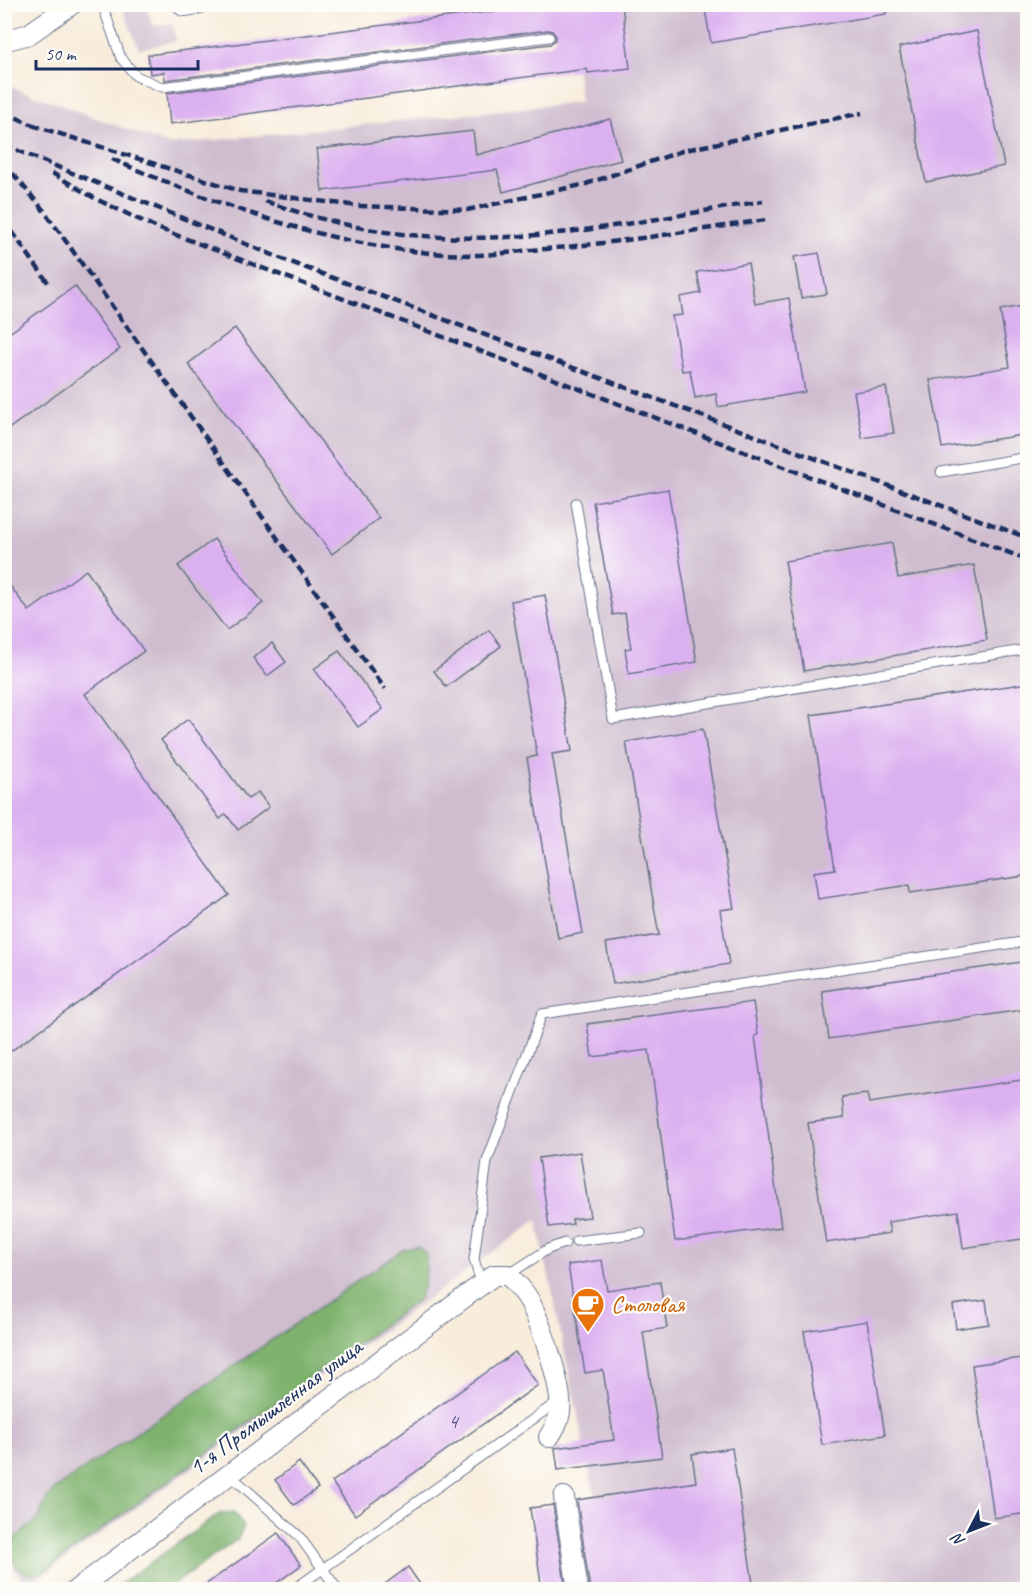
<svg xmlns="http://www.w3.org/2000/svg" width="1032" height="1594" viewBox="0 0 1032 1594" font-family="Caveat,sans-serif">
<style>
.industrial{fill:#cfbdcf}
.forest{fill:#7eb26d;stroke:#4c7066;stroke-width:1.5}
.building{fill:#dbb0f0}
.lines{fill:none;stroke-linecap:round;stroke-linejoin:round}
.service-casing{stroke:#68718a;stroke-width:11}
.minor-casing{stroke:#68718a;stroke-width:22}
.service{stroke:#fff;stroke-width:9}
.minor{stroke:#fff;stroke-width:20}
.rail{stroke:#1b2f5e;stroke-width:4.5;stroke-dasharray:9 4.5;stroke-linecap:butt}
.labels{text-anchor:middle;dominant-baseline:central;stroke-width:4.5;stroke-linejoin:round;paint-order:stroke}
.number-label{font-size:21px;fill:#4b4f82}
.food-label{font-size:24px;fill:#c56008;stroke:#fdfcf7;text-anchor:start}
.street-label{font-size:24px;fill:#1b2f5e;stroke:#fdfcf7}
</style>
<rect width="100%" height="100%" fill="#fdfcf7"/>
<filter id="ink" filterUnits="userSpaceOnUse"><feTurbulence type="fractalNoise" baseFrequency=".0167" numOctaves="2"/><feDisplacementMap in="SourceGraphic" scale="12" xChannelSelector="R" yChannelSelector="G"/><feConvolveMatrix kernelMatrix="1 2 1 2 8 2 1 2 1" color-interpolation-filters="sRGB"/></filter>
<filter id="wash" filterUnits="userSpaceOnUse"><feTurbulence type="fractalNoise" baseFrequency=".008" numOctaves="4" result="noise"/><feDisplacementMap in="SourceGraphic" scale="24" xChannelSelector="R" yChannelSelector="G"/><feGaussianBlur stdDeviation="1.35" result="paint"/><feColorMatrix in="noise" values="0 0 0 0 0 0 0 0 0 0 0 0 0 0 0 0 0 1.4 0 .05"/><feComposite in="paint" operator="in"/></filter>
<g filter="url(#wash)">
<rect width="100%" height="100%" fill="#f8ecdb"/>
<g class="industrial">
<polygon points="121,5 145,5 154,26 172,23 176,41 139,49"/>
<polygon points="570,5 1027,5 1027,1589 609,1589 595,1497 537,1220 27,1587 5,1555 4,84 169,145 580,102"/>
</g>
<g class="forest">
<path d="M418,1247L426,1254C427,1272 426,1284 418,1300L42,1573L27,1574L17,1568L10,1553L14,1539L38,1519L47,1499L55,1489L404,1249Z"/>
<polygon points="234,1512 244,1526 238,1539 167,1589 113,1589 219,1514"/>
</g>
<g id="blocks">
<g class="building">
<polygon points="551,4 622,4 630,68 588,73 587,69 170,124 167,93 550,44 555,40 556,36 552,31 548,30 165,80 164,72 150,74 148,55"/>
<polygon points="704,4 885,4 886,14 711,43"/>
<polygon points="977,31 1004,166 926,182 899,47"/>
<polygon points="610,119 621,160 503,192 497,170 322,191 317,149 473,131 476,155"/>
<polygon points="819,253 827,294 801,298 794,257"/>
<polygon points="748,263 755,304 789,298 805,392 718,407 716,394 695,398 690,370 682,371 672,316 683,315 680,297 701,293 697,272"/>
<polygon points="75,286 120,349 4,432 4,337"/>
<polygon points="1028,305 1028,434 942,448 930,380 1010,367 1000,310"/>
<polygon points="235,328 379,518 332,554 188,364"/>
<polygon points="886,387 894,433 862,438 854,392"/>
<polygon points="668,489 697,662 629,674 625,649 631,648 625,613 613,615 593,502"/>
<polygon points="214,539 263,603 227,630 178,566"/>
<polygon points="892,543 898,578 974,565 987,640 804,671 785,561"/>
<polygon points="86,570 144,651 85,694 229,895 4,1056 4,578 29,611"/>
<polygon points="545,595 572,751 552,754 583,933 558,938 527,758 537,756 511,601"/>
<polygon points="489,630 501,646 446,687 434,671"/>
<polygon points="272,643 286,662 267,676 253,658"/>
<polygon points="339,651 383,709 358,727 314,669"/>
<polygon points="1028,683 1028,868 1023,868 1024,876 910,893 909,885 818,899 814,872 835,869 811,715"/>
<polygon points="188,719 248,799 258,792 269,807 238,830 226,814 220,819 161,740"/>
<polygon points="703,729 734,908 720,910 729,964 613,984 606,943 659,935 626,742"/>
<polygon points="1028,961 1028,1009 829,1039 822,991"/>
<polygon points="753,1002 758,1035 755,1036 781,1227 675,1241 649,1050 592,1057 587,1024"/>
<polygon points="1028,1079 1028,1238 963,1248 958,1211 888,1222 890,1233 826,1243 808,1123 844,1118 842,1097 867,1094 869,1103"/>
<polygon points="580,1152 590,1217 572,1219 573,1224 549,1227 539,1158"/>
<polygon points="602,1260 607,1290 660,1282 667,1328 643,1332 662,1457 558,1470 555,1448 614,1440 603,1370 585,1373 568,1265"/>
<polygon points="986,1300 989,1324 956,1329 953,1305"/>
<polygon points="867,1321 885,1435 822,1445 804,1331"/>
<polygon points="515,1352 538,1385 355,1515 332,1482"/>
<polygon points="1028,1357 1028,1513 994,1518 972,1365"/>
<polygon points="732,1448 754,1590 590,1590 577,1500 696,1482 692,1454"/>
<polygon points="299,1462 318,1488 294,1505 275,1480"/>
<polygon points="553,1505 566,1590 542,1590 530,1508"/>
<polygon points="278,1533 301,1565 267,1590 198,1590"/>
<polygon points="408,1567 424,1590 377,1590"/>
</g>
</g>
</g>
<g filter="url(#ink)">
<use href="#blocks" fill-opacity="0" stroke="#68718a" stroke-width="1.5"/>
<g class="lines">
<defs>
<g id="service">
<polyline points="102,4 121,58 136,76 162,87 549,37"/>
<polyline points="941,472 1028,457"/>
<polyline points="576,503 613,719 1028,649"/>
<polyline points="576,1241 641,1233"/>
<polyline points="508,1275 548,1249 565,1243"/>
<polyline points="481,1283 474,1259 487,1161 542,1014 1028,941"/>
<polyline points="229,1474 299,1536 338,1590"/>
<polyline points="293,1590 560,1400"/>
</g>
<g id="minor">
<polyline points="184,6 198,4"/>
<polyline points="4,41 29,34 72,4"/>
<polyline points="564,1497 578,1590"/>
<path d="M76,1590L494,1275H508C517,1284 526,1293 531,1304C542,1328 563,1386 560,1412C559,1421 554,1429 549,1437"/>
</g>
</defs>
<use href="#service" class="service-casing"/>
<use href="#minor" class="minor-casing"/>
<use href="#service" class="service"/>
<use href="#minor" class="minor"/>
<g class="rail">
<polyline points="4,112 40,128"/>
<polyline points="32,125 240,191 358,206 467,210 586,184 685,150 862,113"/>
<polyline points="4,145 285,260 1028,538"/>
<path d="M112,159C223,208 350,254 473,255C493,255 513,252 532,250C611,244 689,231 766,220"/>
<polyline points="4,163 45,212 385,689"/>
<polyline points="52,173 96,199 155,227 1028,560"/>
<path d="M265,201C314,219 373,233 425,236C538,245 652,219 763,201"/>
<polyline points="4,220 49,284"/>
</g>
</g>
</g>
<defs>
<symbol id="cafe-pin" viewBox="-11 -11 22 30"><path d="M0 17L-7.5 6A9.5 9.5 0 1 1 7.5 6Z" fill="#e8710a" stroke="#fdfcf7"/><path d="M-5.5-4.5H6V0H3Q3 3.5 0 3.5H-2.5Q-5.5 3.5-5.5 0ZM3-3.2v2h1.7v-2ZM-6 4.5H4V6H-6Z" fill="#fff"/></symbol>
</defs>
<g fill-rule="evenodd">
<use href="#cafe-pin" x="569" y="1285" width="38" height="52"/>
</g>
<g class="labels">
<g class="number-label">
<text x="453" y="1421">4</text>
</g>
<g class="food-label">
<text x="611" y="1304">Столовая</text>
</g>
<g class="street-label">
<text transform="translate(275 1407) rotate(-37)">1-я Промышленная улица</text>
</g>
</g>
<rect width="1032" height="1594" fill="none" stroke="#fdfcf7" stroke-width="24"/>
<g transform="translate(969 1531) rotate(228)" stroke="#fdfcf7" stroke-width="4.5" paint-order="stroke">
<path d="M0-4.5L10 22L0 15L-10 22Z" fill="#1b2f5e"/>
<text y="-9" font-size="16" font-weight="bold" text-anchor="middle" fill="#1b2f5e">N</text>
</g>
<path d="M36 60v9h162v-9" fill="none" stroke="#1b2f5e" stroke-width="3"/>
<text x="45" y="60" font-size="18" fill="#1b2f5e" stroke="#fdfcf7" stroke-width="4.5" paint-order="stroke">50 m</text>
</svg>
